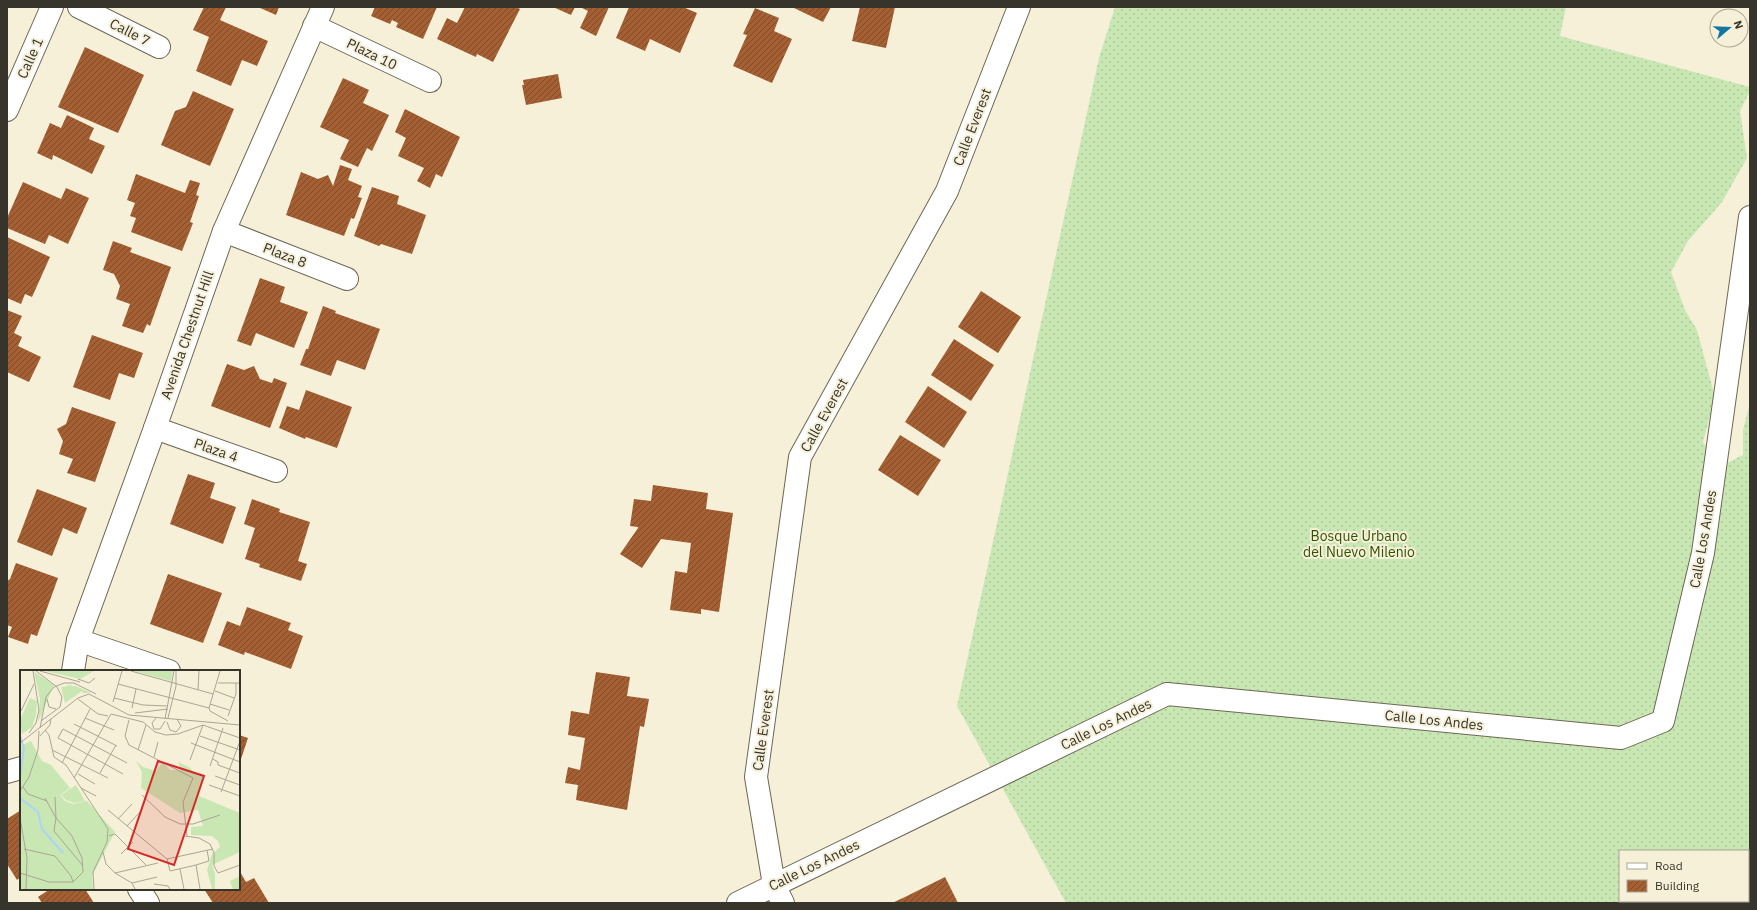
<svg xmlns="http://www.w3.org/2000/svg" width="1757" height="910" viewBox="0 0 1757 910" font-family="'IBM Plex Sans',sans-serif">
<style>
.grass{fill:url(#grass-dots)}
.building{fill:url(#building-hatch)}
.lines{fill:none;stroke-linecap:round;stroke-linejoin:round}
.minor-casing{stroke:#6d6754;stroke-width:24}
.minor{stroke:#fff;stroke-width:22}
.labels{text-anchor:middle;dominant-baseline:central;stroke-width:4;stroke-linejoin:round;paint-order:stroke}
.street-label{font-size:14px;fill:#37342c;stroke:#f6f0d9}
.park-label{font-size:14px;fill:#305302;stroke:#f6f0d9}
.inset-river{fill:none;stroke:#aed3f7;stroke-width:2}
.inset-road{fill:none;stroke:#aaa594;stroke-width:1}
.view{fill:#d62828;fill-opacity:0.15;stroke:#d62828;stroke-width:2}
.inset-edge{fill:none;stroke:#37342c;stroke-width:2}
</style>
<defs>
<pattern id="grass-dots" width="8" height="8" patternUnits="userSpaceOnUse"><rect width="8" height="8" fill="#c9e7b3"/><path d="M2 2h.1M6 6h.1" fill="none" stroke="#adc79a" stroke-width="1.8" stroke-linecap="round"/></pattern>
<pattern id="building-hatch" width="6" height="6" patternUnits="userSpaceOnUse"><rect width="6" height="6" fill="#a45f33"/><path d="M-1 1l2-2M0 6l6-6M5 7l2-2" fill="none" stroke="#7f4b2a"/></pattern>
</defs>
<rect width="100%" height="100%" fill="#f6f0d9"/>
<polygon class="grass" points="1115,7 1566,7 1560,36 1750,87 1750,91 1740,111 1747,158 1722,202 1688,241 1671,272 1685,310 1697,330 1715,397 1703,442 1721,466 1743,455 1743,430 1750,403 1750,898 1748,898 1748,851 1620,851 1620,901 1691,901 1680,903 1066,903 957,706 1099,58"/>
<g class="building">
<polygon points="204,7 226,7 220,20 268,41 257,66 242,60 231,86 196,71 209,37 193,30"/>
<polygon points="258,7 279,7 276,15"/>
<polygon points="375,7 437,7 423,39 396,27 398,23 392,20 390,24 371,16"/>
<polygon points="465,7 516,7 520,9 493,62 477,54 476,57 437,39 447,18 457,23"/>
<polygon points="553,7 575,7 571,15"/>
<polygon points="580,7 609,7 596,36 580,28 588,11"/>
<polygon points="629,7 683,7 697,13 680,53 650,39 645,51 616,38"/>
<polygon points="792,7 831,7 823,22"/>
<polygon points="860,7 895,7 886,48 852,41"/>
<polygon points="755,8 779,18 774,31 792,39 772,83 733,66 747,35 743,34"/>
<polygon points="85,47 144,75 118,133 58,107"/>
<polygon points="558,74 562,98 526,105 522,85 524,85 523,80"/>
<polygon points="343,78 369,90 363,103 389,115 372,151 367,148 358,167 340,159 349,140 320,127"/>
<polygon points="193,91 234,109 210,166 161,145 175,111 186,107"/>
<polygon points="405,109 460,137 442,177 436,174 430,188 417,181 424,168 398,156 406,138 395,132"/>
<polygon points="67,115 94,128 89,139 105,146 92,174 53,155 52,160 37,153 50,123 61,128"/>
<polygon points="340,165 352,169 348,180 362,186 358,197 362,198 354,219 351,218 344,236 286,215 301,172 318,179 328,175 333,186"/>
<polygon points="136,174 185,193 190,180 200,183 196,195 199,196 190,222 193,223 182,251 131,232 136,218 130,216 135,203 127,200"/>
<polygon points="23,182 61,199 66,188 89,198 68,244 49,235 45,244 7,228 7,218"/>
<polygon points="372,187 399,196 397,204 426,215 412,254 381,244 379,246 354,236"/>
<polygon points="7,237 50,257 32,297 25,294 21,304 7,298"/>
<polygon points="113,241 132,248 130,252 171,267 150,326 147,324 143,333 122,326 130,304 116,299 120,286 114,274 103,270"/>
<polygon points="260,278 285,287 280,302 308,312 294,348 256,333 251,346 237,341"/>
<polygon points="981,291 1021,317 998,353 958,327"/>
<polygon points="323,306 336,311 335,313 380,329 365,370 337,360 331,376 300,365 306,349 308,349"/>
<polygon points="7,310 22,316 14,333 22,337 18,346 41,357 29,382 7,372"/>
<polygon points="92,335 143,353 134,378 119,373 110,400 73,387"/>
<polygon points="954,339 994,365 971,401 931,375"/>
<polygon points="227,364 244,370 254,366 260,379 272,383 274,378 287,383 270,428 211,406"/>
<polygon points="928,386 967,412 944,448 905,422"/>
<polygon points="306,390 352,407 337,448 306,437 305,439 279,428 287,406 299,410"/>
<polygon points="72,407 116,422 95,482 67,473 73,459 59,454 63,441 57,429 66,424"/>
<polygon points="900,435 941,460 918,496 878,470"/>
<polygon points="188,474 215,483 210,498 236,507 223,544 170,524"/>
<polygon points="653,485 708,493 706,509 733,513 719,612 701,609 701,614 670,610 675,571 687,573 691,543 661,539 642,568 620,554 638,528 638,527 630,526 634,499 651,501"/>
<polygon points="37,489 87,508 77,534 63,528 52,556 17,542"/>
<polygon points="252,499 280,509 279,512 310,522 298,561 307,564 301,581 259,567 260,564 245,559 255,528 244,524"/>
<polygon points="16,563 58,578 37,636 31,634 28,644 8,637 12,627 7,625 7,581 10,579"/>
<polygon points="168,574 222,593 203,643 150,624"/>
<polygon points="247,607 291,623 288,630 303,636 291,669 245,652 244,655 218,645 227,621 240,626"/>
<polygon points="596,672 630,677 627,696 649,699 644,727 640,726 627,810 576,800 578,785 565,783 568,767 580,770 585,738 568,735 571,711 589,714"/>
<polygon points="239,735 248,738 239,765"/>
<polygon points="21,810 21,877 17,880 7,864 7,819"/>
<polygon points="239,870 246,882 254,878 269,903 213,903 204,889 239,889"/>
<polygon points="945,877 958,903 892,903 905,897"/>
<polygon points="50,889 85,889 94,903 42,903 38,897"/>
<polygon points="1668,901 1723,901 1725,903 1668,903"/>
</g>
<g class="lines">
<defs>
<g id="minor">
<polyline points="79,7 159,47"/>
<polyline points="314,26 430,81"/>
<polyline points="7,110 52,7"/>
<polyline points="224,231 347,279"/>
<polyline points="155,428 276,471"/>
<polyline points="78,640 169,671"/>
<polyline points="73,671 78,640 155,428 224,231 323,7"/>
<polyline points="7,772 21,768"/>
<polyline points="139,889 148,903"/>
<polyline points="738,903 1167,694 1621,738 1663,721 1703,553 1750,217"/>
<polyline points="783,903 774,885 756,777 800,457 947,191 1019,7"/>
</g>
</defs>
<use href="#minor" class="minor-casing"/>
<use href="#minor" class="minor"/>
</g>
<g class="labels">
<g class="street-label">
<text transform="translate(130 32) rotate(27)">Calle 7</text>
<text transform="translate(372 54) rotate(26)">Plaza 10</text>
<text transform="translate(30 58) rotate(-66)">Calle 1</text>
<text transform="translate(972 127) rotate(-69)">Calle Everest</text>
<text transform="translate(285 255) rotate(21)">Plaza 8</text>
<text transform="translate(187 335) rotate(-71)">Avenida Chestnut Hill</text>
<text transform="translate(824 415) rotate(-61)">Calle Everest</text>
<text transform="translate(216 450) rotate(19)">Plaza 4</text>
<text transform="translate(1703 539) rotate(-80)">Calle Los Andes</text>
<text transform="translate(1434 720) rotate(6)">Calle Los Andes</text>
<text transform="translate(1106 724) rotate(-26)">Calle Los Andes</text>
<text transform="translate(763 730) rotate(-82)">Calle Everest</text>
<text transform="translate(814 865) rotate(-26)">Calle Los Andes</text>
</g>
<g class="park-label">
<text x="1359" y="536">Bosque Urbano<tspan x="1359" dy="16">del Nuevo Milenio</tspan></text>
</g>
</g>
<g transform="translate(20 670)">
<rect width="220" height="220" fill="#f6f0d9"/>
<path d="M114,1H153L151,11ZM14,2L34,15L18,52L20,29ZM56,16L71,23H63L62,21L45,33L41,17ZM11,71L22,91L31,95L50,118L40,125L45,131L53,134L67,131L95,162L72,206L73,219H0V76ZM116,91L123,97L136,101L143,92L150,100H161L158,92L169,97L175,103L184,105L179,126L220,143V182L192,195L195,204V219H192L187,200L192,184L200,177L198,171L192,166L171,165V157L183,156L178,140L160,143L121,118L122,102ZM220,206V219H213L210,211Z" fill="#c9e7b3"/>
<path d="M25,1H74L60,9ZM50,15L55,17V27L48,24L46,16ZM10,28L17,31L16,45L12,57L2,64L0,50ZM66,202H71L68,209H71L72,219L58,216L57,211Z" fill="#c9e7b3"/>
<path d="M56,115L65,131L54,133L46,130L41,125Z" fill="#c9e7b3"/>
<path class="inset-river" d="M0,66L4,78L0,105M0,128L18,142L22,159L43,183"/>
<path class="inset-road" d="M16,1L37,17L42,27L40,37L21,51M20,1L60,12M111,1L193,24M58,9L69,13L75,8M198,13H220M98,14L189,38L200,1M178,20L179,1M195,21L214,28M94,28L123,35L147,36M27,29L29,37L36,39M58,29L78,44L88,46M93,32L102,1M190,34L209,40M112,38L116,19M189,38L190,41L208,51M1,41L14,14M115,43L148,39M208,46L216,24V13M137,47L132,53L134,59H140L145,51M65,48L94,60M148,48L156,16V1M145,49L154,1M109,50L105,66L109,75L173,108L163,132L167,166M147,52L150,60L156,62L161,56L157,49M54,54L97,76M20,58L26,27L34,17L44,13H54L76,24M25,60L29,65L34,87L46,95L88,159L87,172L73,202L74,219M9,63L16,53L19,40L13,1M20,66L30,55L31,49M180,66L220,80M0,73L58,28L69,24L109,45L220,55M171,73L220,92M32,80L88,108M118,80L126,55M134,87L138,72M193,89L198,92V95L220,103M170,90L183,55M42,93L70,39M190,96L203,58M80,103L96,75M58,104L75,114M103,104L38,68L43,59L107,93M195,106L220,115M54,108L91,44L123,52L135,62L146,65L158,64L183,55L220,68M189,115L220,126M3,117L8,124L27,131M61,118L76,126M0,121L9,107L18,80L19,61M201,122L220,71M122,125L145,147L160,154H173L200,145M35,127L36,148L52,166L62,188L63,202L53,212M25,128L36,148L34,161L63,196M88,140L147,189L193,179M0,148L7,188L6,219M98,149L112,134M107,156L120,142M89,166L95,164L126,195M165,166L179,168L190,174L194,183V196L198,203M4,179L35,186L51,206L53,212M83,182L86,194L95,203L112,213L115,219M101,184L113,172M147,189L150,201L176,195L189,191L187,180M176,195L180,219M160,199L164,219M0,203L29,212H53M95,203L138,193M198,203L220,195M112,213L137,207M134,214L148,216L150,219"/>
<path class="view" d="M138,91L184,106L154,195L108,179Z"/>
<rect width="220" height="220" class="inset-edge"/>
</g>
<rect width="1757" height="910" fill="none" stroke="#37342c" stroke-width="16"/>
<rect x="1619" y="850" width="130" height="52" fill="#f6f0d9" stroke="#aaa594"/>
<rect x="1627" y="863" width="20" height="6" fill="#ffffff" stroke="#aaa594"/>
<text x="1655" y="870" font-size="12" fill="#37342c">Road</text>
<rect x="1627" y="880" width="20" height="12" fill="url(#building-hatch)" stroke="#aaa594"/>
<text x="1655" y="890" font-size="12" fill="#37342c">Building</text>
<g transform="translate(1729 28) rotate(71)"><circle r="19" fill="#f6f0d9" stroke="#aaa594"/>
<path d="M0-3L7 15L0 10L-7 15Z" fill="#1176a2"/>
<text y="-6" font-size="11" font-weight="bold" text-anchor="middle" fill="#37342c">N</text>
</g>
</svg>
